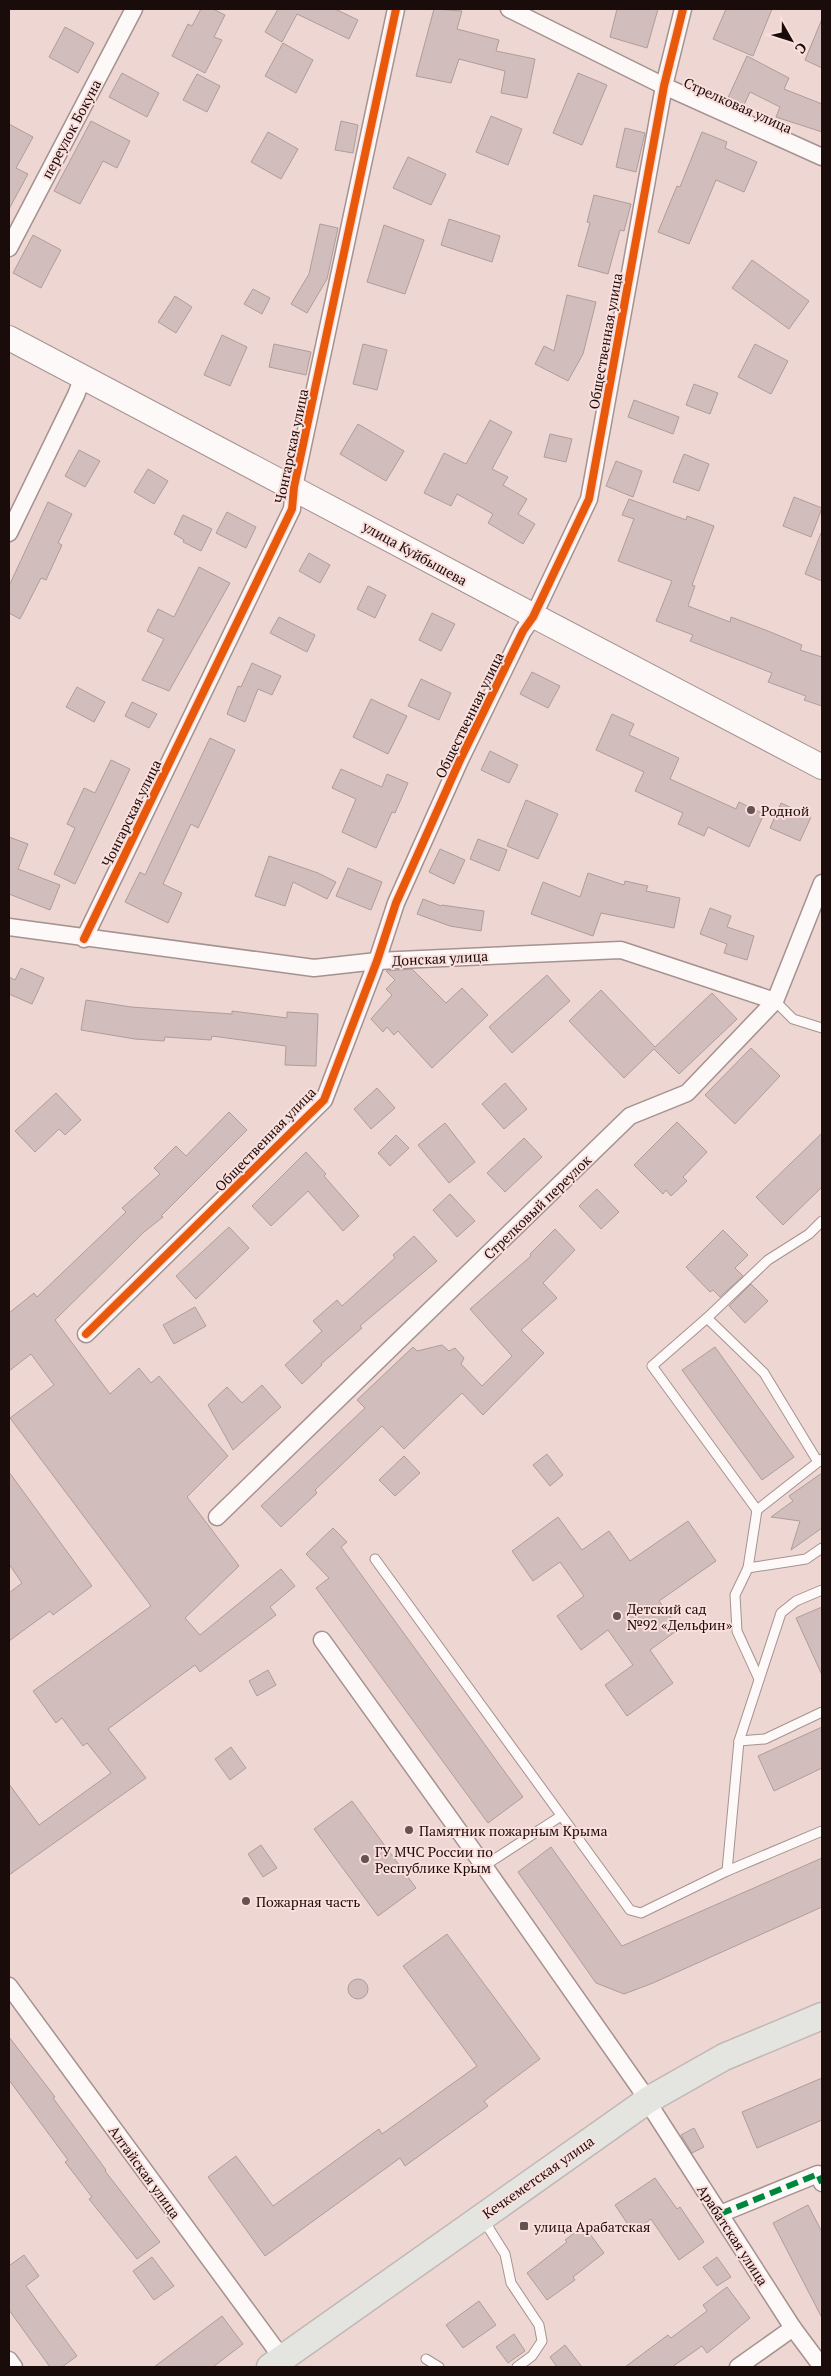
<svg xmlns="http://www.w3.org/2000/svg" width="831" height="2376" viewBox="0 0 831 2376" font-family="'PT Serif',serif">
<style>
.building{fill:#d1bebc;stroke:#af9d9b}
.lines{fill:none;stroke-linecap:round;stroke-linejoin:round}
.service-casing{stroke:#a59290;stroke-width:11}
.minor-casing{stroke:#a59290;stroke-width:19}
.secondary-casing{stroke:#a59290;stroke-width:26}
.primary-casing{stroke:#c2b7b5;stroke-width:29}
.service{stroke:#fcf9f8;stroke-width:9}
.minor{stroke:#fcf9f8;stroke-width:16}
.secondary{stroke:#fcf9f8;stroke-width:24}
.primary{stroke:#e4e5e0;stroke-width:26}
.quiet{stroke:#00873e;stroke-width:6;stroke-dasharray:12 6;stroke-linecap:butt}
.cycleway-casing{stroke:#fadfdc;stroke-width:11}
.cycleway{stroke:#e8590c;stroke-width:8}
.poi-dot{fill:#645351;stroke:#fadfdc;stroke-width:2}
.labels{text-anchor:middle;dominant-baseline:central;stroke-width:4;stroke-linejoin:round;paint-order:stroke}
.street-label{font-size:14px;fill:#1a0c0b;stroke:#fadfdc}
.poi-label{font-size:14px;fill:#1a0c0b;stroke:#fadfdc;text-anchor:start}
</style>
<rect width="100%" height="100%" fill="#eed6d3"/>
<g class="building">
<polygon points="201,9 213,9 225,15 214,37 222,40 205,73 172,56 188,24 192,26"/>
<polygon points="278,9 335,9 358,20 349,39 297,14 282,42 265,32"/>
<polygon points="434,9 462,11 457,29 499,40 496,51 535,59 527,98 501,93 505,71 459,59 451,83 416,76"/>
<polygon points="617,9 658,9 647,48 610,37"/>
<polygon points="726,9 772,9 753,56 713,39"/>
<polygon points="822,19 822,68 805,60"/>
<polygon points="65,27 94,43 78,73 49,57"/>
<polygon points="283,43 313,60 296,93 265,76"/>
<polygon points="747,56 789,78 784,89 822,104 822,132 776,117 780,107 750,92 743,107 727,100"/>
<polygon points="122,73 159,93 147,117 109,97"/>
<polygon points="578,73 607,85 582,145 553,133"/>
<polygon points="197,74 220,86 207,112 183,100"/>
<polygon points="491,116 522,129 508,165 476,152"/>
<polygon points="91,121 130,141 117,168 103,161 80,204 54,191"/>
<polygon points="341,121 358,125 353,153 335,150"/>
<polygon points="9,124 33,137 16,168 28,174 9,209"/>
<polygon points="625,128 645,133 636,172 616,167"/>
<polygon points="268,132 298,149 281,179 251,162"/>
<polygon points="702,132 727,142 725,148 757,162 744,192 716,180 689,244 658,232 677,186 680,187"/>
<polygon points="408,157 446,174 431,205 393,188"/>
<polygon points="594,195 631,204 624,231 620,230 608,274 578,266 590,223 587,222"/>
<polygon points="449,219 500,236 492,262 441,245"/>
<polygon points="320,224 338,228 327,279 307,313 291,304 309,274"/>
<polygon points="384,225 424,240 405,294 367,282"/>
<polygon points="33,235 61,250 41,288 13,273"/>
<polygon points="752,260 809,301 789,329 732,288"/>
<polygon points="253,289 270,298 262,314 244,304"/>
<polygon points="567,295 596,302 583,354 568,381 535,364 544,346 554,351"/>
<polygon points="175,296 192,307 176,333 158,322"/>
<polygon points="222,335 247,347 230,386 204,375"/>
<polygon points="274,344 311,352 306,375 269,367"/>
<polygon points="363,344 387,350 377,390 353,384"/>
<polygon points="755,344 788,361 771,394 738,377"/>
<polygon points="694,384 718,393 710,414 686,405"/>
<polygon points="634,400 679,417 673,434 628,417"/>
<polygon points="490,420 512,432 492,469 508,477 503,485 527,499 518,514 535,524 523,544 488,523 493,514 457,494 451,506 424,493 444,453 466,464"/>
<polygon points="358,424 404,451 386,481 340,454"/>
<polygon points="550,434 572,439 566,462 544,457"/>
<polygon points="79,450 100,461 85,487 65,476"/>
<polygon points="684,454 709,464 699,491 673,482"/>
<polygon points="616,461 642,471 633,497 606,486"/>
<polygon points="148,469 168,481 154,504 134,492"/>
<polygon points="794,497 822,508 811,537 783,526"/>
<polygon points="629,499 686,520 687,516 714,526 692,585 695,586 688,606 730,622 731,617 768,631 802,645 800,650 822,657 822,706 804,700 806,696 768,682 772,673 690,641 693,635 656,621 672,581 618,561 634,519 622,515"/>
<polygon points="48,502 72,514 58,543 62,545 46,580 41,578 20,619 9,613 9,586"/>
<polygon points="227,512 256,527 246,548 216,533"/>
<polygon points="183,515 212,529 201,551 183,542 184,540 174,534"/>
<polygon points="821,533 822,533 822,581 805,574"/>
<polygon points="309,553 330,565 320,583 299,571"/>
<polygon points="199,567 230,583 169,691 142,680 164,639 147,631 158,609 174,617"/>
<polygon points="368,586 386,595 375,618 357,609"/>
<polygon points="432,613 455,624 441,651 419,640"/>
<polygon points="279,617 315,635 307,652 270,633"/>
<polygon points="252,663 281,676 272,695 258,689 245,722 227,714 238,686 241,687"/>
<polygon points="532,672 560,686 548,708 520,694"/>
<polygon points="421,679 451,693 439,720 408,706"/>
<polygon points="77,687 105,702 94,722 66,707"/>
<polygon points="371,699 407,716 388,754 353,737"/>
<polygon points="132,702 157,714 149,728 125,716"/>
<polygon points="612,714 634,724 629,735 679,758 670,779 736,809 739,802 764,814 749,847 708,827 704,836 678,824 683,813 635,791 644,772 596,750"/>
<polygon points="210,738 235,750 198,828 191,824 163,884 182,893 168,923 125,902 140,872 145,875"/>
<polygon points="490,751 518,765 509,783 481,770"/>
<polygon points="111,760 130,769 75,884 54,874 75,828 67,824 84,788 95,793"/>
<polygon points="341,769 382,787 387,774 408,783 395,813 392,812 376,848 342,832 356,799 332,788"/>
<polygon points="526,800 558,814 538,859 507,846"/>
<polygon points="781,803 811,817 800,841 770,828"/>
<polygon points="9,837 28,844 18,869 60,885 50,910 9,894"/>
<polygon points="478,839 507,850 499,871 470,859"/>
<polygon points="440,849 465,860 454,884 429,872"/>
<polygon points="269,856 318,873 336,882 327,899 293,882 285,906 255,896"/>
<polygon points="348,868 382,882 371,910 336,896"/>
<polygon points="588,873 624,885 625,881 648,886 646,891 680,898 674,928 601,913 593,936 531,914 543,882 580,897"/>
<polygon points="423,899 441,906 442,905 484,911 481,931 450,926 417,914"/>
<polygon points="710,908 731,916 727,927 754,936 747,960 724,953 727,944 700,934"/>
<polygon points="21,968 44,978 32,1004 9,994 9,977 15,980"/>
<polygon points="412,969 446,1003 462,988 488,1015 432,1068 398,1031 394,1035 387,1027 383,1032 371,1019 392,995 386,989 395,980 386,971"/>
<polygon points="547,975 570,1001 512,1053 489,1027"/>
<polygon points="601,990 655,1047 712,993 737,1019 679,1074 654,1049 624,1078 569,1021"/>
<polygon points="86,1000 131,1007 232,1014 232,1011 287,1018 287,1012 318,1014 316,1066 285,1065 286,1046 212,1036 211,1040 165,1037 164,1041 135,1039 81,1030"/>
<polygon points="751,1048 780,1076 735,1124 705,1095"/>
<polygon points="505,1083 527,1109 504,1129 482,1104"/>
<polygon points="377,1088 395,1108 371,1129 354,1109"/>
<polygon points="56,1093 81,1120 65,1135 59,1129 35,1152 15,1131"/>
<polygon points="229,1112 247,1130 161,1216 163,1217 144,1232 55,1320 110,1394 139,1368 151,1383 159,1376 228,1456 187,1497 239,1566 185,1618 200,1635 281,1569 295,1586 270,1607 276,1615 200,1672 195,1665 108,1729 146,1778 9,1875 9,1784 39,1825 111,1773 87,1743 83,1746 62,1718 56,1723 33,1691 151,1606 10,1418 54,1385 31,1354 9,1371 9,1313 34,1293 37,1297 126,1212 122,1208 160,1174 154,1168 176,1146 186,1156"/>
<polygon points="677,1122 707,1152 683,1177 687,1181 671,1196 666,1190 663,1194 634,1165"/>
<polygon points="445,1123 475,1162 449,1183 418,1145"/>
<polygon points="822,1133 822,1187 783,1225 756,1197"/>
<polygon points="396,1135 409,1148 390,1166 378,1153"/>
<polygon points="524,1138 542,1157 505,1192 487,1173"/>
<polygon points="306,1152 326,1174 324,1176 359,1216 343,1231 308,1191 271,1226 252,1206"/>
<polygon points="597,1189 619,1212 601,1229 579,1206"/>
<polygon points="450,1194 475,1221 457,1237 433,1210"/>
<polygon points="229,1227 249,1248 196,1299 176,1276"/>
<polygon points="555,1229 575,1250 543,1283 557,1298 521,1330 544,1353 483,1415 462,1393 404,1449 382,1426 315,1490 317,1493 281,1527 261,1506 365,1408 357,1400 413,1347 417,1351 442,1345 449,1351 455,1348 464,1358 461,1364 482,1386 512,1356 470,1309 531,1256 530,1254"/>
<polygon points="723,1230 748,1255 735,1268 743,1276 720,1297 713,1290 710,1292 686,1267"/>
<polygon points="414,1236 437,1261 360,1326 362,1328 321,1364 322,1365 302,1384 285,1365 322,1331 313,1321 337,1300 342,1306 395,1258 393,1255"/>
<polygon points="751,1284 768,1301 745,1323 729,1306"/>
<polygon points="195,1307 206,1326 174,1344 163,1325"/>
<polygon points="715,1347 794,1457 762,1480 682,1370"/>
<polygon points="262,1385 281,1407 233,1450 208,1405 227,1387 242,1403"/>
<polygon points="547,1454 563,1475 550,1486 533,1465"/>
<polygon points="404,1456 420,1473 395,1496 379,1480"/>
<polygon points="9,1472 92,1586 53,1615 50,1611 9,1641 9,1593 22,1583 9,1564"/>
<polygon points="822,1473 822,1528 791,1550 800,1521 771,1517 793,1501 789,1496"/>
<polygon points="558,1517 582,1550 609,1531 630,1561 688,1521 716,1561 659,1601 679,1629 650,1650 673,1683 627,1716 605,1685 633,1665 608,1630 581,1650 557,1616 584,1596 560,1562 533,1581 512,1551"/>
<polygon points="333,1528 347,1542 341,1547 523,1797 488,1823 316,1588 329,1578 306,1554"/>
<polygon points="822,1607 822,1675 796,1618"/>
<polygon points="268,1670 276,1685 257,1696 249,1681"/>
<polygon points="822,1727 822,1768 774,1791 758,1756"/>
<polygon points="231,1747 246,1768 230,1780 215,1759"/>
<polygon points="352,1801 416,1888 378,1916 314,1829"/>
<polygon points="261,1845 277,1868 263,1877 248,1854"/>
<polygon points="551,1847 622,1946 822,1858 822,1907 653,1983 624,1994 596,1983 518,1872"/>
<polygon points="447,1934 540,2059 484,2101 488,2106 405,2166 400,2158 265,2256 208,2177 236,2156 273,2206 379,2129 382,2134 477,2066 403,1966"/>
<circle cx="358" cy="1989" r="10"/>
<polygon points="9,2037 55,2097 53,2098 106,2170 105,2171 160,2242 137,2259 89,2199 92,2197 65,2162 68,2160 9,2080"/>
<polygon points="822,2078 822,2120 757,2148 742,2112"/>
<polygon points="694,2128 704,2147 692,2153 681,2135"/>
<polygon points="655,2178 677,2209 680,2207 704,2242 679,2260 651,2219 633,2232 615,2205"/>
<polygon points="808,2205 822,2232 822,2318 773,2223"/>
<polygon points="584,2226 604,2253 573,2277 575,2280 547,2300 527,2273 567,2242 565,2240"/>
<polygon points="24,2255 39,2276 26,2286 77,2356 62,2367 50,2367 9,2310 9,2264 10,2265"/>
<polygon points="152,2257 174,2286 154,2300 133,2271"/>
<polygon points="717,2257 731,2277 717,2286 703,2267"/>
<polygon points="727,2287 750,2318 721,2342 707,2353 702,2346 672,2367 625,2367 668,2335 671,2338 707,2311 703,2305"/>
<polygon points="479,2301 496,2325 463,2348 446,2325"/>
<polygon points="222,2316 243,2344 213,2367 154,2367"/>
<polygon points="514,2334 525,2351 508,2363 496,2347"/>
<polygon points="565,2345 582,2367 557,2367 550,2357"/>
</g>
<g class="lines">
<defs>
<g id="service">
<polyline points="775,1001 793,1019 822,1028"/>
<polyline points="707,1318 652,1366 757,1510"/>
<polyline points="818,1462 764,1373 707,1318 768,1260 809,1234 822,1221"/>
<polyline points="375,1559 630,1910 641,1913 727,1871"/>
<polyline points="748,1568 806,1559 822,1548"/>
<polyline points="822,1590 796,1601 781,1613 739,1741 727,1871 822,1831"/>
<polyline points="759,1679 737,1631 735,1595 748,1568 757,1510 822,1459"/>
<polyline points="739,1741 765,1739 822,1712"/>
<polyline points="484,1866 561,1816"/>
<polyline points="483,2219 505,2254 511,2283 539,2325 542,2341 532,2356 517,2367"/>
<polyline points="426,2359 439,2367"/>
</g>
<g id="minor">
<polyline points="509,9 664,86 822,157"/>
<polyline points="9,248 134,9"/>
<polyline points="9,533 76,395 83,377"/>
<polyline points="9,927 314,968 377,961 621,950 775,1001"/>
<polyline points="84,939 292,509 294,487 396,9"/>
<polyline points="86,1334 324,1100 377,961 396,903 460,760 523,631 533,617 589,499 664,86 683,9"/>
<polyline points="217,1517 630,1116 687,1093 775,1001 822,883"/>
<polyline points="322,1640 484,1866 648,2100"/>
<polyline points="9,1986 282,2358"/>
<polyline points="647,2101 793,2328 822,2367"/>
<polyline points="720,2214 818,2174 822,2183"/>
<polyline points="9,2360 14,2367"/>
<polyline points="738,2367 793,2328"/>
</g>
<path id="secondary" d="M9,338C280,480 550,626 822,767"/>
<polyline id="primary" points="270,2367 648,2100 724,2057 822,2016"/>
</defs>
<use href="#service" class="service-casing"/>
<use href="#minor" class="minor-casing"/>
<use href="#secondary" class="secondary-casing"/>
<use href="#primary" class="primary-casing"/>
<use href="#service" class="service"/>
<use href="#minor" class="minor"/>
<use href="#secondary" class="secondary"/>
<use href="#primary" class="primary"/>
<polyline class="quiet" points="720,2214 818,2174 822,2183"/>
<defs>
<g id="cycleway">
<polyline points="84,939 292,509 294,487 396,9"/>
<polyline points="86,1334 324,1100 377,961 396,903 460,760 523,631 533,617 589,499 664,86 683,9"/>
</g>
</defs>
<use href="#cycleway" class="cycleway-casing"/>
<use href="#cycleway" class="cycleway"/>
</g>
<g class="poi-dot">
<circle cx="751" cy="810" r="5"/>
<circle cx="617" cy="1616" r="5"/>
<circle cx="409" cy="1830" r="5"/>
<circle cx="365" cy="1859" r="5"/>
<circle cx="246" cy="1901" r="5"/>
<rect x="519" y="2221" width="10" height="10" rx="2.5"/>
</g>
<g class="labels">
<g class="street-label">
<text transform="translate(738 105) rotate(24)">Стрелковая улица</text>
<text transform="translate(71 129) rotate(-62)">переулок Бокуна</text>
<text transform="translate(605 341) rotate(-80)">Общественная улица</text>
<text transform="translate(291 446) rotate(-78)">Чонгарская улица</text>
<text transform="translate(415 553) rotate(29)">улица Куйбышева</text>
<text transform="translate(469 715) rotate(-64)">Общественная улица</text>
<text transform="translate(131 813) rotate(-64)">Чонгарская улица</text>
<text transform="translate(440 958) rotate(-3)">Донская улица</text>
<text transform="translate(265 1139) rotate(-46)">Общественная улица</text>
<text transform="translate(537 1207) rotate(-44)">Стрелковый переулок</text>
<text transform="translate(145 2172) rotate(54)">Алтайская улица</text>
<text transform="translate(538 2177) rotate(-35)">Кечкеметская улица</text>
<text transform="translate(733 2235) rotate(57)">Арабатская улица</text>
</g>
<g class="poi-label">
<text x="761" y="810">Родной</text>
<text x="627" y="1608">Детский сад<tspan x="627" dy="16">№92 «Дельфин»</tspan></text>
<text x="419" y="1830">Памятник пожарным Крыма</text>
<text x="375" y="1851">ГУ МЧС России по<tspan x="375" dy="16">Республике Крым</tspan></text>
<text x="256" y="1901">Пожарная часть</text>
<text x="534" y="2226">улица Арабатская</text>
</g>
</g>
<rect width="831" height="2376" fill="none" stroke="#1a0c0b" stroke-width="20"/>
<g transform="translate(791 40) rotate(129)" stroke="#fadfdc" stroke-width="4" paint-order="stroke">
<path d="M0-4L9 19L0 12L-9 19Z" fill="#1a0c0b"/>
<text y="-8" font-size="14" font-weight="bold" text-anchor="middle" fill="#1a0c0b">С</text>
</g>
</svg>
